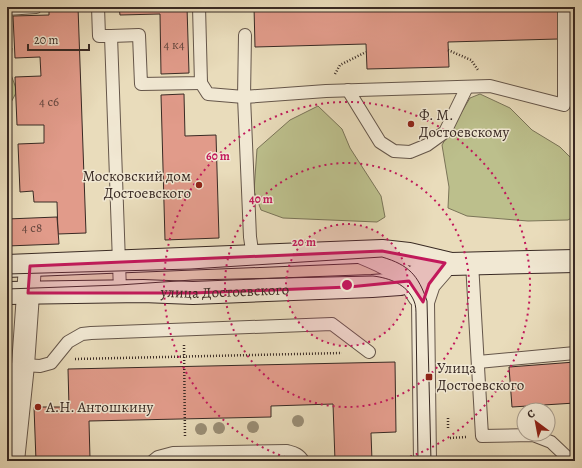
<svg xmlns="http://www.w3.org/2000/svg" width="582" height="468" viewBox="0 0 582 468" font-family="Alegreya,serif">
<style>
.green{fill:#bcbf8c;stroke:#7a7458}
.building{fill:#e19b8a;stroke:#392a24}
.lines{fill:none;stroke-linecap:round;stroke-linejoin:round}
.lane-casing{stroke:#65564a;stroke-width:14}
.street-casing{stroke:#65564a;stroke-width:24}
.secondary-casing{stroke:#392a24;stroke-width:24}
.path{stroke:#392a24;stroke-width:2.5;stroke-dasharray:1 2;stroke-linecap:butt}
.lane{stroke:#f1e8d3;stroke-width:12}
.street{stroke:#f1e8d3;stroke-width:22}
.secondary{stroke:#f1e8d3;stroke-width:22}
.tram{stroke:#392a24;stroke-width:1}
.tree{fill:#9a8e76}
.marked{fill:#c2185b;fill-opacity:0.2;stroke:#c2185b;stroke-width:3;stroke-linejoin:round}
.ring{fill:none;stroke:#c2185b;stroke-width:2;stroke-dasharray:2 4}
.poi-dot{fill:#8f2418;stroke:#f1e8d3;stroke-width:1.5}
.labels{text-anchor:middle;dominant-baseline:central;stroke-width:3;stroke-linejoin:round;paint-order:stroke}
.number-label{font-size:13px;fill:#63463e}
.poi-label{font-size:15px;fill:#392a24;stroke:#f1e8d3;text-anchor:start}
.street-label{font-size:15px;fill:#392a24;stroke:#f1e8d3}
.centre{fill:#c2185b;stroke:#f1e8d3;stroke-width:2}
.ring-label{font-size:12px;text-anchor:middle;font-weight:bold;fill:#c2185b;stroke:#f1e8d3;stroke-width:3;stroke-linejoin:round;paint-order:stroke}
</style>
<rect width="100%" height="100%" fill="#e9dcbb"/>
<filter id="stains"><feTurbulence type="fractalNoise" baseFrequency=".005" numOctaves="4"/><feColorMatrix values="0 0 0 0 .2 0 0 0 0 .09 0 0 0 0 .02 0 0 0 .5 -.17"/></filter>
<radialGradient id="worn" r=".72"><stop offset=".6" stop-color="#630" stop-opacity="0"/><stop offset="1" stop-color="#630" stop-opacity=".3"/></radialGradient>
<g class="green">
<polygon points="7,44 12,48 10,72 17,91 7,110"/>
<polygon points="480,94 510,108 532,130 560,147 575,162 575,216 568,220 528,221 467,216 448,208 449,187 442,145 470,98"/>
<polygon points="318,106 342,129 350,148 381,196 385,217 377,222 283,218 261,210 254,191 257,149 290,120"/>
</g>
<g class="building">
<polygon points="49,7 78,7 86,233 58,234 57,202 34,202 33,191 20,192 18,144 44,143 44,125 17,125 15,77 41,76 40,57 15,58 13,16 49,15"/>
<polygon points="119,7 187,7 189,73 161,74 160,14 120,15"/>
<polygon points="254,7 558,7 558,39 448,42 449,67 367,69 366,44 255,47"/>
<polygon points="184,94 185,136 216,135 219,238 165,240 161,95"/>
<polygon points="57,217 59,244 7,246 7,219"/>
<polygon points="395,362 396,432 371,433 372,461 335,461 333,404 271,406 271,417 89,421 90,459 36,461 34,407 69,407 68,369"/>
<polygon points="575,362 575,403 512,407 509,367"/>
</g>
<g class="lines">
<defs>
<g id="lane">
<polyline points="98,7 99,36 111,36 120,291"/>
<polyline points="7,9 36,7"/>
<polyline points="245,35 244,97 250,237 253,257"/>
<polyline points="111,36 139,35 141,84 201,83 199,7"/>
<polyline points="201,83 208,94 244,97 326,91 490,86 564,105 564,12"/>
<polyline points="348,90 380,142 394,151 410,152 427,145 445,132 467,87"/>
<polyline points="472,263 482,436 533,435 551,442 571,461"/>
<polyline points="478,362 575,353"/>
<polyline points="23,365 40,366 51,363 68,342 82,334 91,333 332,324 369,352"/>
<polyline points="7,371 22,371"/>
<path d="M153,461L158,457L173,453L287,451C294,453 299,454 303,461"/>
</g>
<g id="street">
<path d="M360,252C387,263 404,270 419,296"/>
<polyline points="13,461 23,365 30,266"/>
<polyline points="425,461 423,302 429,284 442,269 445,263"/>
</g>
<g id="secondary">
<polyline points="7,266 382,251 409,254 451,264 575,261"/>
<path id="s1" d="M7,293L143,291L193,293L372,286L400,284L409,281L437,261"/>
</g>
</defs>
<use href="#lane" class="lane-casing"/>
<use href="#street" class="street-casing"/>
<use href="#secondary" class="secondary-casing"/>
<g class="path">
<polyline points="448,50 471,60 478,70"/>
<polyline points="335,74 340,65 366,52"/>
<polyline points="184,345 185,438"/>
<polyline points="75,359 342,353"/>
<polyline points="448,418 448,429"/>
<polyline points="450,438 466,437"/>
</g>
<use href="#lane" class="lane"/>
<use href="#street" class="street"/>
<use href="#secondary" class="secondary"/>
<g class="tram">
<path d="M7,274L191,269L382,257C409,265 418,275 427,301L431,461"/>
<path d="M7,289L119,285L192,280L373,276C389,278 407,284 414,301C416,305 416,311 416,316L418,461"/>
</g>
</g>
<g class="tree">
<circle cx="298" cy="421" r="6"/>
<circle cx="253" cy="427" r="6"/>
<circle cx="219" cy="428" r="6"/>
<circle cx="201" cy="429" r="6"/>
</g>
<path class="marked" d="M382,251L445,263L429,284L423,302L409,281L349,287L193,293H28L30,266Z"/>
<circle cx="347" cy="285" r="61" fill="#c2185b" fill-opacity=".12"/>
<g class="ring">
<circle cx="347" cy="285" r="61"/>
<circle cx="347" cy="285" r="122"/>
<path d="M297 461A183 183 0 1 1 397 461"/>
</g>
<g class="poi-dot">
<circle cx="411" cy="124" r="4"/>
<circle cx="199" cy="185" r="4"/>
<rect x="425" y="373" width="8" height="8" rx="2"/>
<circle cx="38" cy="407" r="4"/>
</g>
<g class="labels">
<g class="number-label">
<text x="174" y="44">4 к4</text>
<text x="49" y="101">4 с6</text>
<text x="32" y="227">4 с8</text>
</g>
<g class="poi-label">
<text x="419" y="115">Ф. М.<tspan x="419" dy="17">Достоевскому</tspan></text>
<text x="191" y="176" text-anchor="end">Московский дом<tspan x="191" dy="17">Достоевского</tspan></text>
<text x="437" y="368">Улица<tspan x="437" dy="17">Достоевского</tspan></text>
<text x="46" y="407">А.Н. Антошкину</text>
</g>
<g class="street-label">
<text stroke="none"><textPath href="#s1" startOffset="218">улица Достоевского</textPath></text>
</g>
</g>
<circle cx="347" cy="285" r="6" class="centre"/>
<g class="ring-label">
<text x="218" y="160">60 m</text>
<text x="261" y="203">40 m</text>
<text x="304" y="246">20 m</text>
</g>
<rect width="582" height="468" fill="none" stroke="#e9dcbb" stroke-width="24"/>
<rect x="8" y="8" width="566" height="452" fill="none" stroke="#392a24" stroke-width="2"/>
<rect x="12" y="12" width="558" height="444" fill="none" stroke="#392a24"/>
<g transform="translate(536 422) rotate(328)"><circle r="19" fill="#f1e8d3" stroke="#a79c8d"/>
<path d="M0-3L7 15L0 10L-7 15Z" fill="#8f2418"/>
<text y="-6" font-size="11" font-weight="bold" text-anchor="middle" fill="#392a24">С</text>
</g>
<path d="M28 44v6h61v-6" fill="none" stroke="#392a24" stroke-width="2"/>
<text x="34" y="44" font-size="12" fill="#392a24" stroke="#f1e8d3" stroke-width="3" paint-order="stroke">20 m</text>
<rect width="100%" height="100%" filter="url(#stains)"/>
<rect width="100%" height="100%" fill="url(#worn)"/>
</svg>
